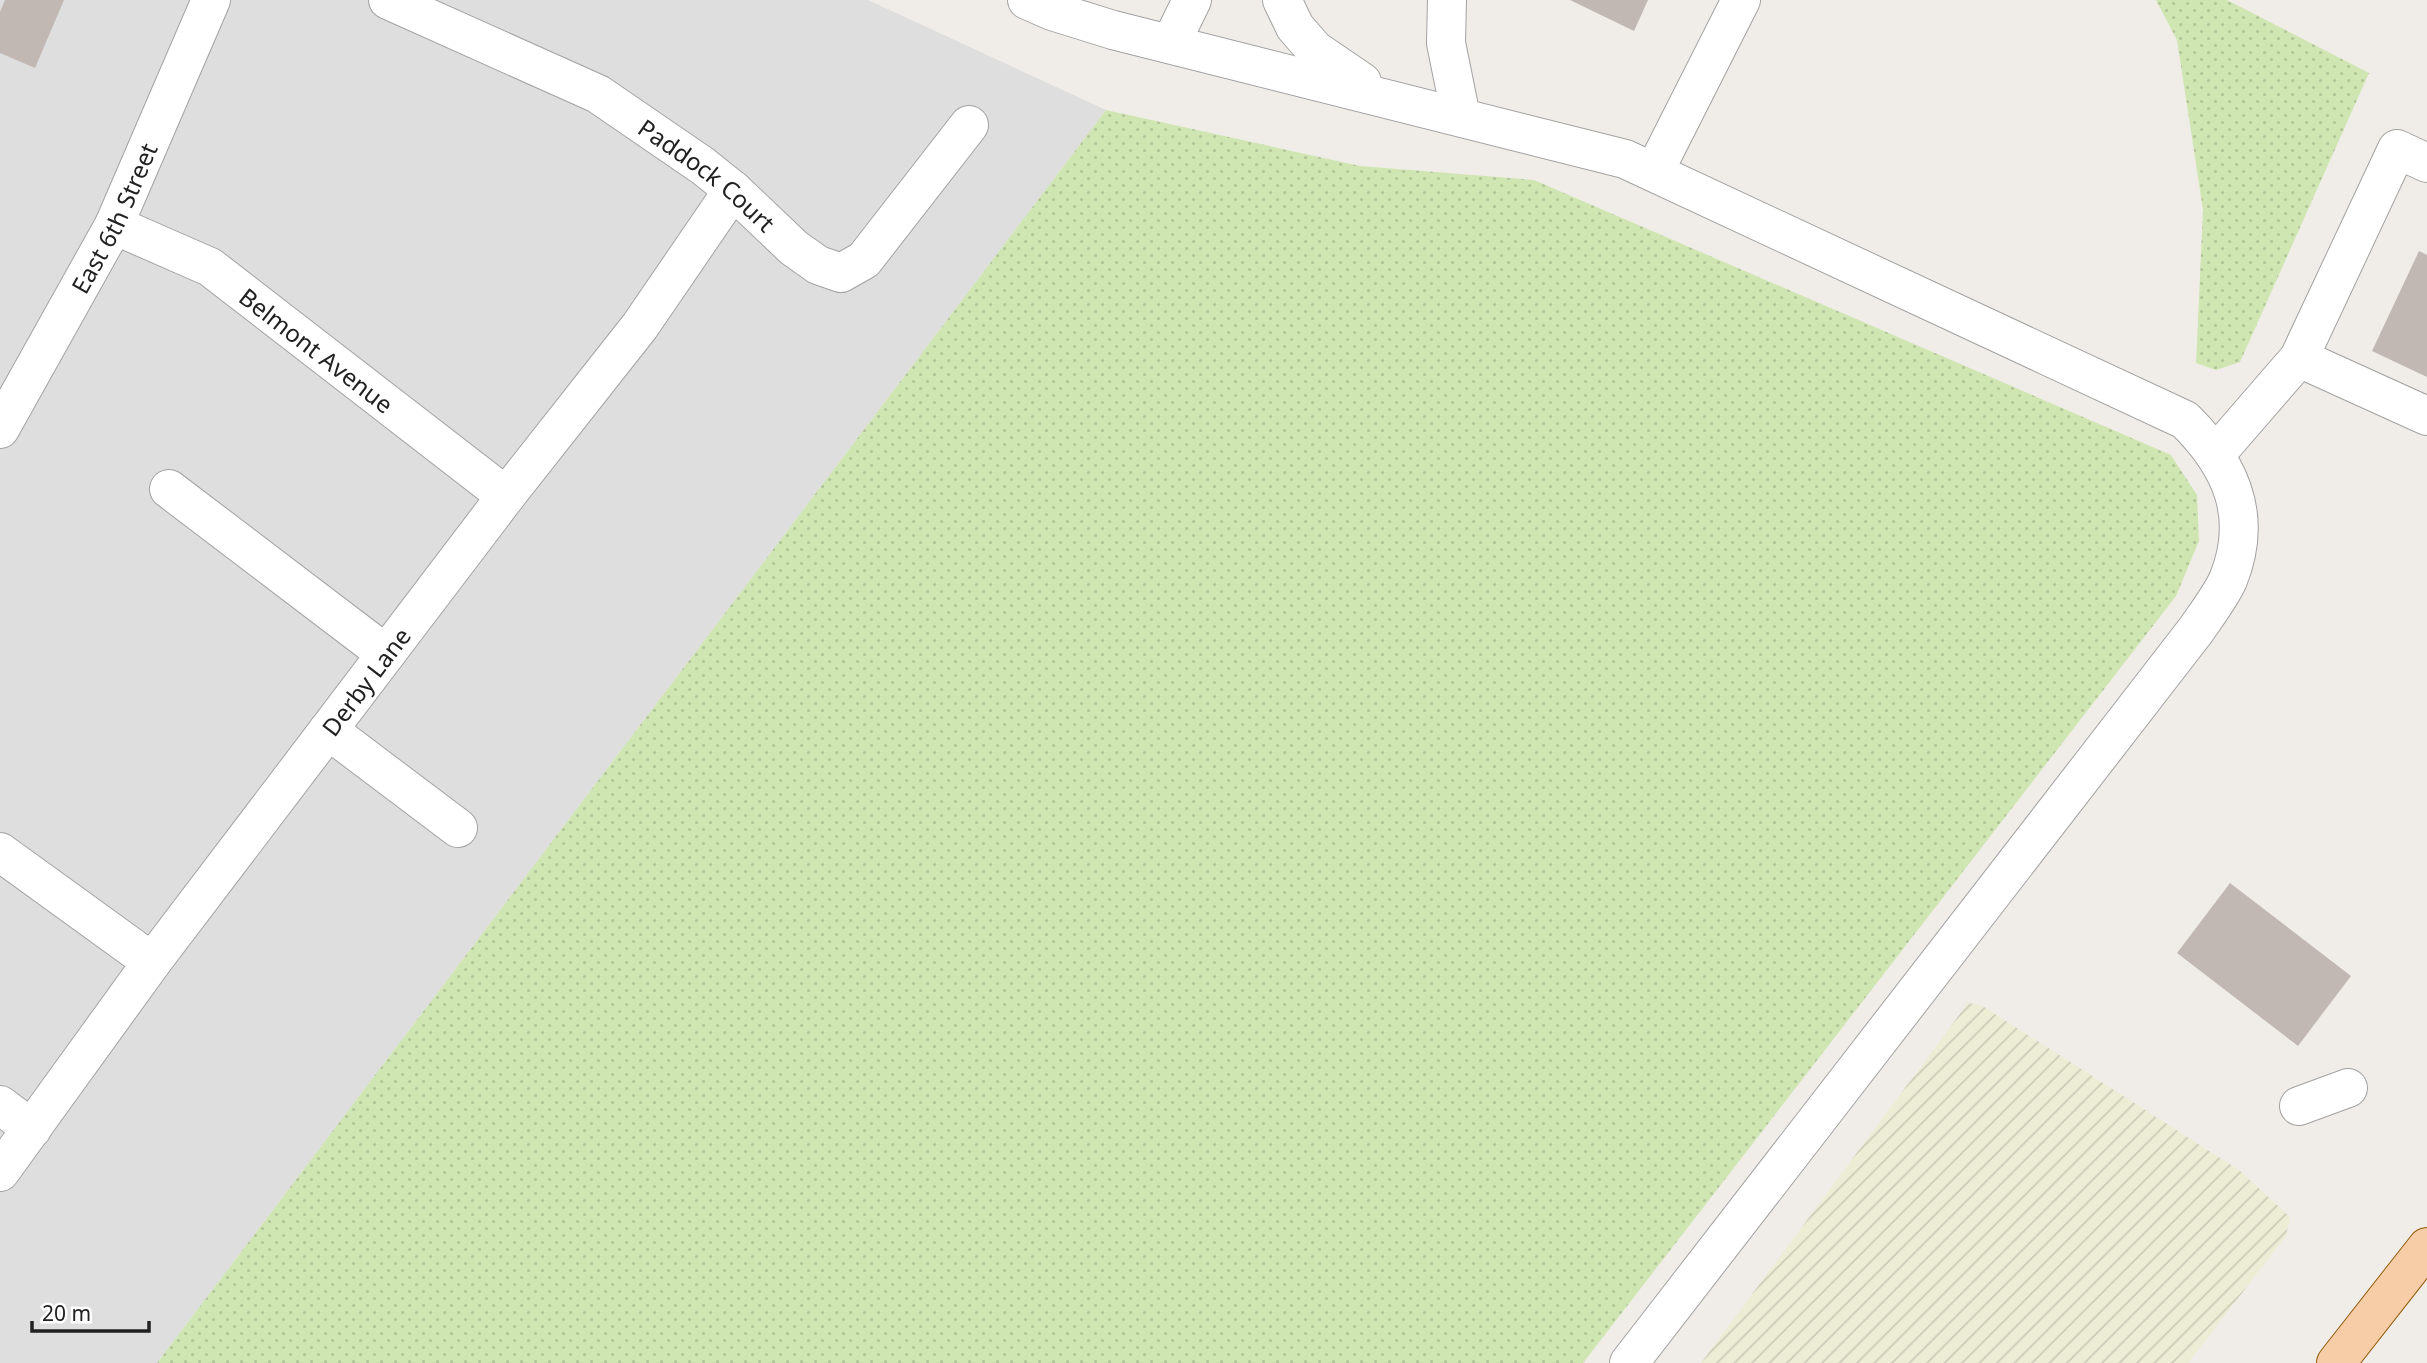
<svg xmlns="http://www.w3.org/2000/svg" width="2427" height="1363" viewBox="0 0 2427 1363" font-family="'Noto Sans',sans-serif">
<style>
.residential{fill:#dedede}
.farmland{fill:url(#farmland-furrows)}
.grass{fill:url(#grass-dots)}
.building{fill:#c1b8b4}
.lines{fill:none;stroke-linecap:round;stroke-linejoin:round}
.minor-casing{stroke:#a2a2a2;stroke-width:40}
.major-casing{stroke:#925a0b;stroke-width:40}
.minor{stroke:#fff;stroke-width:38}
.major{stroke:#f6cda7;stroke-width:38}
.labels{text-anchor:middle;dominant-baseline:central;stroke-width:6;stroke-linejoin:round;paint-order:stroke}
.street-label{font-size:24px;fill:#212121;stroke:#fff}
</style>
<defs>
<pattern id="farmland-furrows" width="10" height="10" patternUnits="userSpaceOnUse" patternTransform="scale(1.75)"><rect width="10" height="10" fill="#ededd5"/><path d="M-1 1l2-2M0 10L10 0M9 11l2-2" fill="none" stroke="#cbcbb7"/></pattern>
<pattern id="grass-dots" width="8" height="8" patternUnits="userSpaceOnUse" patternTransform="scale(1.75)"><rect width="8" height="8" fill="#d0e6b2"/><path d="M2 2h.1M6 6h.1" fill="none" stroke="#b2c599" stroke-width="1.8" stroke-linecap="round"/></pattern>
</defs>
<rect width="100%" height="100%" fill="#f0ede8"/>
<polygon class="residential" points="0,0 868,0 1106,110 157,1363 0,1363"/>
<polygon class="farmland" points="1968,1003 1981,1005 2239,1170 2290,1217 2286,1236 2188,1363 1701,1363"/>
<g class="grass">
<polygon points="2156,0 2227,0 2369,73 2240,362 2216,370 2196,363 2203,210 2177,40"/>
<polygon points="1106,110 1360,166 1534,180 2171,455 2197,495 2199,541 2176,596 1583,1363 157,1363"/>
</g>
<g class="building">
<polygon points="5,0 64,0 35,68 0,53 0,12"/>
<polygon points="1570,0 1648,0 1634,31"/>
<polygon points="2419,251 2427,255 2427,377 2372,351"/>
<polygon points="2230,883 2351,976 2298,1046 2177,953"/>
</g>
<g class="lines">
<defs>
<g id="minor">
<path id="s1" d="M388,0L598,94L703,166L733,190L794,248L818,265L841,273L864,260L969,125"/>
<path d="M1027,0L1052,11L1113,30L1625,159L2185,420C2231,465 2254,516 2228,580C2220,597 2207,614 2196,630L1629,1363"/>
<polyline points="1282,0 1295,27 1315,50 1362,82"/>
<polyline points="1447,0 1446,43 1461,117"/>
<polyline points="1171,43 1192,0"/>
<polyline points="1654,172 1741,0"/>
<path id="s2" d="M114,225L210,267L506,496"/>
<polyline points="2299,358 2427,416"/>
<path id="s3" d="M0,429L114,225L211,0"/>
<polyline points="2215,455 2299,358 2397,149 2427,163"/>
<polyline points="169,489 386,654"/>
<polyline points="328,730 458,828"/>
<polyline points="0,852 152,962"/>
<polyline points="0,1105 32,1129"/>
<polyline points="2299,1106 2348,1088"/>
<path id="s4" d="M0,1172L152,962L506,496L640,326L733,190"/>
</g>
<polyline id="major" points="2336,1363 2427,1247"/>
</defs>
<use href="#minor" class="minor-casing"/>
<use href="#major" class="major-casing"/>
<use href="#minor" class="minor"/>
<use href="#major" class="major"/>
</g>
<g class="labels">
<g class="street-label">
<text stroke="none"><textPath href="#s1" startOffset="366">Paddock Court</textPath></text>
<text stroke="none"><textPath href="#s3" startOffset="240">East 6th Street</textPath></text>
<text stroke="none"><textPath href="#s2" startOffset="240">Belmont Avenue</textPath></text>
<text stroke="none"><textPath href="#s4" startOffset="612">Derby Lane</textPath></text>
</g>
</g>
<path d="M32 1321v10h117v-10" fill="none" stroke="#212121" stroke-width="3.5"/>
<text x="42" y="1321" font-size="21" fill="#212121" stroke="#ffffff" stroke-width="5" paint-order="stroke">20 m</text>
</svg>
